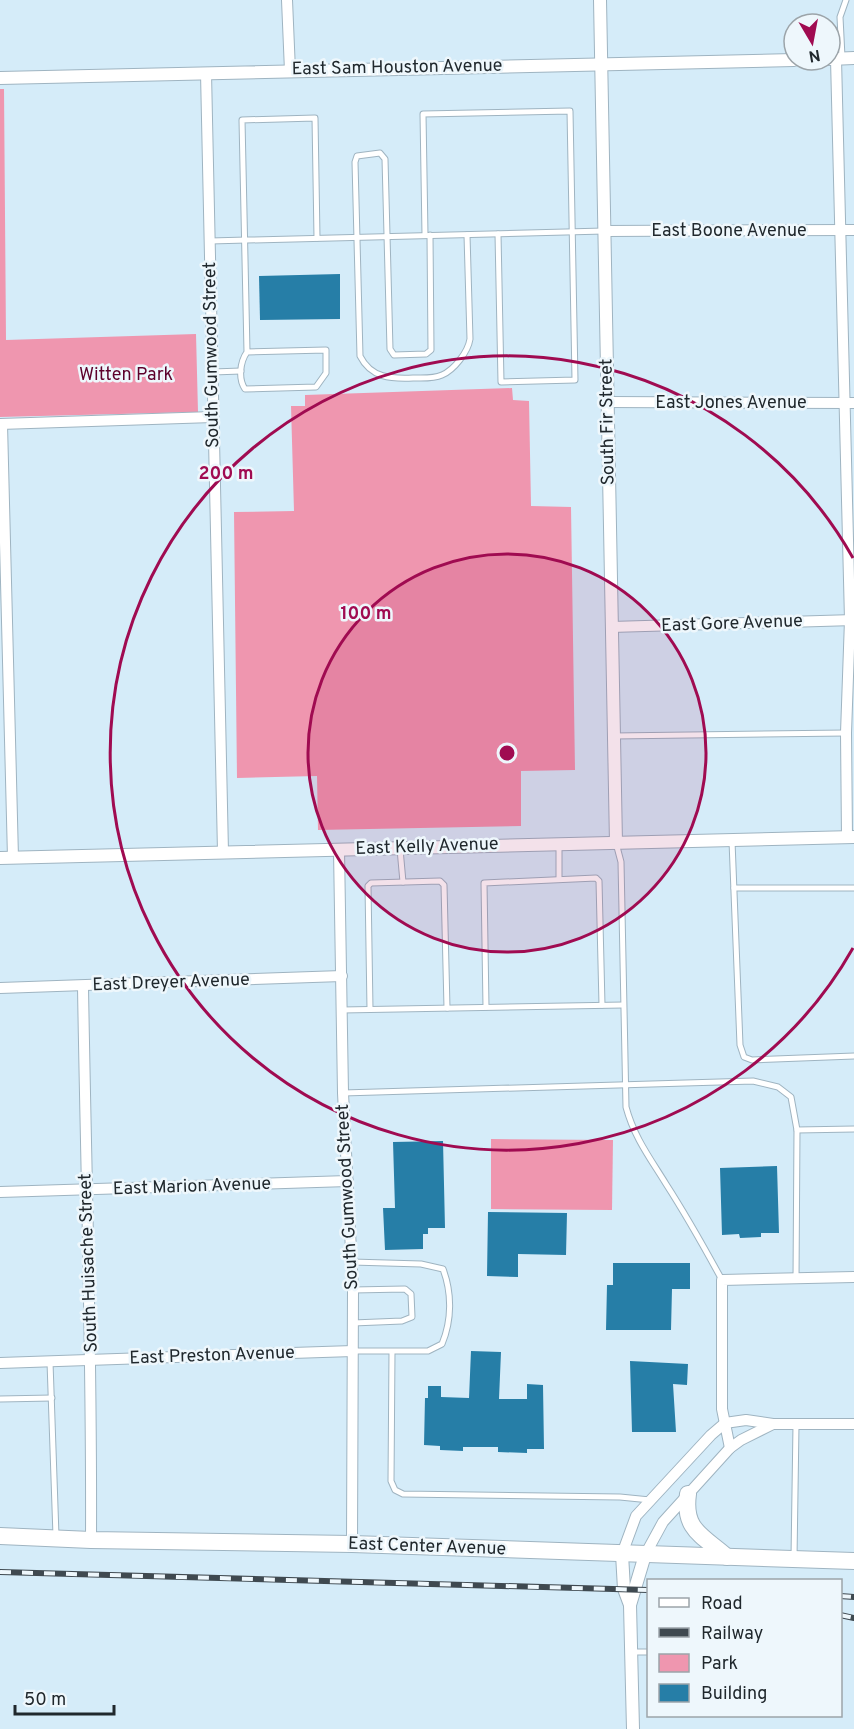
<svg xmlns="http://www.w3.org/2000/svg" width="854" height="1729" viewBox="0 0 854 1729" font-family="Overpass,sans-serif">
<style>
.green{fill:#ef96af}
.building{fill:#267ea7}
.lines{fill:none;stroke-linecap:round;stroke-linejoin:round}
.service-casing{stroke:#9fb4c1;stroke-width:7}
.minor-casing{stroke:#9fb4c1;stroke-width:12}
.tertiary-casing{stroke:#9fb4c1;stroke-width:14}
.primary-casing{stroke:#9fb4c1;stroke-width:18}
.service{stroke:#fff;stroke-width:5}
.minor{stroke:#fff;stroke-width:10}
.tertiary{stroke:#fff;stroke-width:12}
.primary{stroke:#fff;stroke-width:16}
.rail-casing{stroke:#3f4950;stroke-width:6}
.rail{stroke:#eef7fc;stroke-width:4;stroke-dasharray:11;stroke-linecap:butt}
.ring{fill:none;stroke:#a00b51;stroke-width:3}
.labels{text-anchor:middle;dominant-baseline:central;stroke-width:5;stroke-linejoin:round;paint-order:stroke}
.street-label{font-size:18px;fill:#20282d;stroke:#eef7fc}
.park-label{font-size:18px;fill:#5d002b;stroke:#eef7fc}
.centre{fill:#a00b51;stroke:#eef7fc;stroke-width:3}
.ring-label{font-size:18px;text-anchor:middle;font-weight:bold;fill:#a00b51;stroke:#eef7fc;stroke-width:5;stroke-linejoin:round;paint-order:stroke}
</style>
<rect width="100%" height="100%" fill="#d5ecf9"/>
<g class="green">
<polygon points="0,89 4,89 6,340 196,334 198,412 0,417"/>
<polygon points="512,388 513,400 529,401 531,506 571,507 575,770 521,771 521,826 318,830 317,776 237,778 234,512 294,511 291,406 305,406 305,395"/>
<polygon points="491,1139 613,1140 612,1210 491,1209"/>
</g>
<g class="building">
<polygon points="340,274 340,319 260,320 259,276"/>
<polygon points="443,1141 445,1228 428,1228 428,1234 423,1234 423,1249 385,1250 383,1208 395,1208 393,1142"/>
<polygon points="777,1166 779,1233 761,1233 761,1237 740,1238 739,1234 722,1235 720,1168"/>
<polygon points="488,1212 567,1213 566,1255 518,1254 518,1277 487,1276"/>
<polygon points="613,1263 690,1263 690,1289 672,1289 671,1330 606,1330 607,1285 613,1285"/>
<polygon points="471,1351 501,1352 499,1399 527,1399 527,1384 543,1385 544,1449 527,1449 527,1453 498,1452 498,1447 463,1447 463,1451 440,1450 440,1446 424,1445 425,1398 428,1398 428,1386 441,1386 441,1397 469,1398"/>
<polygon points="630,1361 688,1364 687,1385 673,1384 676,1432 632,1432"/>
</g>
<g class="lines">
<defs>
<g id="service">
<polyline points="842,57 840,17 846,0"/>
<polyline points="425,235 423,114 570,111 575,380 501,382 498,234"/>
<path d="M430,235L431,350L426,354L394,355L390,349L385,159L380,153L357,156L355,162L360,356C371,378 391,379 413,378C423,378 433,379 442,375C454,370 468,352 470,339L467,235"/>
<polyline points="210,241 604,231"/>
<path d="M247,352C240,362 238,379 245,389L316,387L326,373V350L247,352L242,120L315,118L317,238"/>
<polyline points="213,372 241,371"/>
<polyline points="614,736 846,733"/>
<polyline points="732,841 740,1045 744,1057 752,1060 854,1056"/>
<path d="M616,843L621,862L626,1107C634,1137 650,1158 666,1184C686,1215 704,1247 722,1280"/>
<polyline points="400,849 403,882"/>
<polyline points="559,879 559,845"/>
<polyline points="734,888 854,888"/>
<polyline points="486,1007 484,883 596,878 599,881 602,1005"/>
<polyline points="370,1009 368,886 371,883 440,881 444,885 447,1008"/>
<polyline points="342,1010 623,1005"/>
<polyline points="343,1093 753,1081 778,1087 791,1097 797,1130 796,1279"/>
<polyline points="797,1130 854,1129"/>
<path d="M352,1262L421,1264L443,1269C452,1293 452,1320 442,1344L428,1351H353"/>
<polyline points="353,1290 405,1289 411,1294 412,1317 402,1321 353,1323"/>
<polyline points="392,1352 391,1481 395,1490 403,1494 620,1497 650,1500"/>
<polyline points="50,1362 56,1536"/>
<polyline points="0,1399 52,1398"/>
<polyline points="794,1558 796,1425"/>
<polyline points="632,1652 648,1652"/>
</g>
<g id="minor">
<polyline points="287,0 290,71"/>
<polyline points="836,59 850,620 846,733 847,837"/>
<polyline points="206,73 223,852"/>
<polyline points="605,231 854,230"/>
<polyline points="608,402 854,403"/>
<polyline points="0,424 213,417"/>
<polyline points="2,424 13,858"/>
<polyline points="611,627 854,620"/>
<polyline points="339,850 343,1093 353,1290 352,1544"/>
<path d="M83,987C86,1171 92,1355 91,1540"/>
<polyline points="0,988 342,976"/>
<polyline points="0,1192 348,1181"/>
<polyline points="0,1363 353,1351"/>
<polyline points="730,1448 722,1409 722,1280 854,1277"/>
<polyline points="622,1554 636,1516 711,1435 725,1423 746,1420 773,1424 854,1424"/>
<polyline points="645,1555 663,1522 730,1448 741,1440 773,1424"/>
</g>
<g id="tertiary">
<polyline points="600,0 616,843"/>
<polyline points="830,59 854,58"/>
<polyline points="0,78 794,60"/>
<polyline points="0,858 854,837"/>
<polyline points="622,1554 624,1589 630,1605 633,1729"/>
<polyline points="630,1605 645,1555"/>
</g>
<g id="primary">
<path d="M688,1494C683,1530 702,1535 727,1557"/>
<polyline points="0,1536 91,1540 352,1544 854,1561"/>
</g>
</defs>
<use href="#service" class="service-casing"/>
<use href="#minor" class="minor-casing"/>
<use href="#tertiary" class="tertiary-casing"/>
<use href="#primary" class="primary-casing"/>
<use href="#service" class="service"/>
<use href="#minor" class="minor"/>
<use href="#tertiary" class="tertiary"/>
<use href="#primary" class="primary"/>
<defs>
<g id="rail">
<polyline points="0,1572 648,1590"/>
<polyline points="840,1596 854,1597"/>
<polyline points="840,1615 854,1618"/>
</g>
</defs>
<use href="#rail" class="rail-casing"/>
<use href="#rail" class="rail"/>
</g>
<circle cx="507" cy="753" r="199" fill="#a00b51" fill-opacity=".12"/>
<g class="ring">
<circle cx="507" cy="753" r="199"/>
<path d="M853 948A397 397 0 1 1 853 558"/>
</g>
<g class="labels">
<g class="street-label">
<text transform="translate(397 68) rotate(-1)">East Sam Houston Avenue</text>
<text x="729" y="231">East Boone Avenue</text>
<text transform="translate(212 355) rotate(-91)">South Gumwood Street</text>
<text x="731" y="403">East Jones Avenue</text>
<text transform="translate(608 422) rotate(-91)">South Fir Street</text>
<text transform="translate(732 624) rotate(-2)">East Gore Avenue</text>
<text transform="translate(427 847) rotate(-2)">East Kelly Avenue</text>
<text transform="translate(171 983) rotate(-2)">East Dreyer Avenue</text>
<text transform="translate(192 1187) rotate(-2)">East Marion Avenue</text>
<text transform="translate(348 1197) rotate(-93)">South Gumwood Street</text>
<text transform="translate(89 1263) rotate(-92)">South Huisache Street</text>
<text transform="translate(212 1356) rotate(-2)">East Preston Avenue</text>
<text transform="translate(427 1547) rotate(2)">East Center Avenue</text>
</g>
<g class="park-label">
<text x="126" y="375">Witten Park</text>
</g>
</g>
<circle cx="507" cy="753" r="9" class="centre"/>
<g class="ring-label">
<text x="226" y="479">200 m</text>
<text x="366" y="619">100 m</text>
</g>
<rect x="647" y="1579" width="195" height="138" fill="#eef7fc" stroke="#9ca4a9" stroke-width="1.5"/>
<rect x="659" y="1598" width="30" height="9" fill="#ffffff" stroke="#9ca4a9" stroke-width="1.5"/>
<text x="701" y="1609" font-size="18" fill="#20282d">Road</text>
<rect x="659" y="1628" width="30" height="9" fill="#3f4950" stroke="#9ca4a9" stroke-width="1.5"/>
<text x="701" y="1639" font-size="18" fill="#20282d">Railway</text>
<rect x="659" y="1654" width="30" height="18" fill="#ef96af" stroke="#9ca4a9" stroke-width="1.5"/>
<text x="701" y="1669" font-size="18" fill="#20282d">Park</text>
<rect x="659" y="1684" width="30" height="18" fill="#267ea7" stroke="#9ca4a9" stroke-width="1.5"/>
<text x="701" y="1699" font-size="18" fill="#20282d">Building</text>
<g transform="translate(812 42) rotate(170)"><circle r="28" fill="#eef7fc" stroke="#9ca4a9" stroke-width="1.5"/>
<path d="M0-4.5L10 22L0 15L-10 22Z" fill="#a00b51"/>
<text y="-9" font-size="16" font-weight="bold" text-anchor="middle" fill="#20282d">N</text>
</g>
<path d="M15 1705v9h99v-9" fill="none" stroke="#20282d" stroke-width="3"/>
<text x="24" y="1705" font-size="18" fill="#20282d" stroke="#eef7fc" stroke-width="4.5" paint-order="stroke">50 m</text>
</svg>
